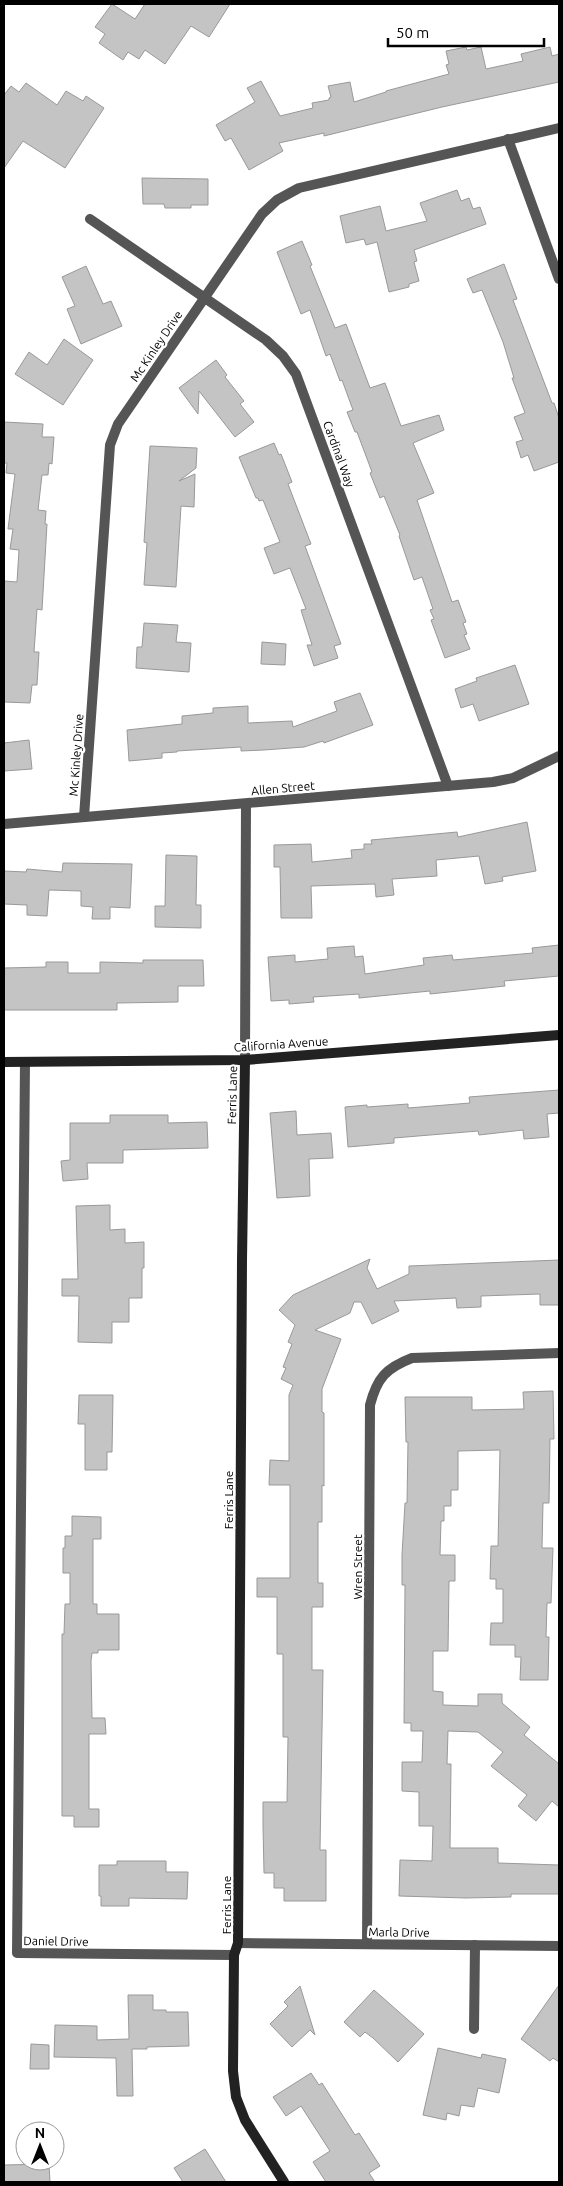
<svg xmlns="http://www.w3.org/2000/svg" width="563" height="2186" viewBox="0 0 563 2186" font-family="Ubuntu,sans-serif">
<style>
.building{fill:#c4c4c4;stroke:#999}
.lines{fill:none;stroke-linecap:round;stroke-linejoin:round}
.street{stroke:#555;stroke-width:10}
.secondary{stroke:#222;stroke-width:10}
.labels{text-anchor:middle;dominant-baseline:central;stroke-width:4.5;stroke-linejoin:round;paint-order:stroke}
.street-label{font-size:12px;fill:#000;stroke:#fff}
</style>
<rect width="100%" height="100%" fill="#fff"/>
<g class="building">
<polygon points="112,4 135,19 145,4 230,4 209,37 191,26 165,64 145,50 139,59 128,52 123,60 99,43 105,34 95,27"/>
<polygon points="466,47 467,50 481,47 486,69 523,61 521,54 550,47 552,56 559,54 559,82 442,107 324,136 324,133 279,143 283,151 249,170 231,138 225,141 216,125 255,102 247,88 261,81 280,116 313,108 312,103 329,100 329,98 331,97 328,86 350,82 354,102 386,92 386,91 449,74 446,65 449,64 446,51"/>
<polygon points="26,83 57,105 66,91 83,101 86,96 104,108 65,168 23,141 4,168 4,95 11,86 19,92"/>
<polygon points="142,178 208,179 208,205 191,205 191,208 165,208 164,204 143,204"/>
<polygon points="457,190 461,201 469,198 473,209 480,207 486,224 414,250 417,261 414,262 419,281 409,284 409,287 389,292 377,242 366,245 364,239 346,243 340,216 380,206 386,231 427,221 420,203"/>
<polygon points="302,241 312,265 310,266 335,328 346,324 370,388 385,383 401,426 439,415 444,430 413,443 434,493 417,500 452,602 458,600 466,622 463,623 467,634 464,635 470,649 445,658 431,620 434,619 430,610 433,609 422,577 414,580 399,536 400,535 384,496 380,498 370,473 372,472 357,432 355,432 347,412 353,410 342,380 340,381 330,354 326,356 310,310 301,314 277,252"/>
<polygon points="504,264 517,299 513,300 552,403 554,403 559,418 559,462 534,471 528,455 521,458 516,442 523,440 514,417 525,413 512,378 514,378 503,342 482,290 473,293 467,279"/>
<polygon points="86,266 103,304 111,301 122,326 81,344 67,309 75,306 62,277"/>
<polygon points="64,339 93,360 63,405 15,374 29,352 47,365"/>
<polygon points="216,360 227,375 225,377 244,401 240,404 254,422 235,437 199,391 198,414 179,388"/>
<polygon points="4,422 43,424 42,437 54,437 52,464 49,463 48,475 42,475 38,510 46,511 45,524 47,524 42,610 37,609 34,652 39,652 37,685 32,685 30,703 4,702 4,581 17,582 19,550 10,549 13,529 8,529 15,474 6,473 7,463 4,463"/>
<polygon points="274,443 279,455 281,454 292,482 288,484 311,544 305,546 341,644 334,646 338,658 314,666 307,645 312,645 301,610 306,609 290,568 274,574 264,548 280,542 263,500 259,501 258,498 256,498 239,457"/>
<polygon points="150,446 197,448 196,468 179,481 195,474 194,507 181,506 176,587 144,585 147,543 144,542"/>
<polygon points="144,623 178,625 176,642 191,643 189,672 136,668 137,647 142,647"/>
<polygon points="262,642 286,644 285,665 261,664"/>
<polygon points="515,665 529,704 479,721 473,704 461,708 455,689 477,681 476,678"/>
<polygon points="360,693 373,725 324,743 323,741 304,747 264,750 241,751 241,747 177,751 177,752 162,753 162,758 129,761 127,730 182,724 182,716 213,713 213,708 248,706 248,723 292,721 293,727 337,711 334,702"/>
<polygon points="29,740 32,769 4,771 4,743"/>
<polygon points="527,822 536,871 502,877 503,881 485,884 479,856 436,860 437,876 392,879 394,895 376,897 375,884 311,886 312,918 281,918 280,867 274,867 274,845 311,844 312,862 352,858 351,850 364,849 364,844 372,844 371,840 457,832 458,837"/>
<polygon points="166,855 197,856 196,905 201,905 201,928 155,927 155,906 165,906"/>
<polygon points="63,863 132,864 130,908 110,907 110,919 92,919 93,907 81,906 81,891 49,890 47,916 27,915 27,905 4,904 4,871 26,872 27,869 62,872"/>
<polygon points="559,945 559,976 504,981 505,986 430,994 430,991 359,998 359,994 313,997 314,1002 289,1004 289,1000 271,1001 268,957 295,955 295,962 328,959 327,948 354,946 355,957 363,956 365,974 424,965 423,958 452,955 453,960 533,953 532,948"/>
<polygon points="143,960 203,960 204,986 178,986 178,1002 117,1003 117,1010 4,1010 4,968 46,967 46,962 68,962 68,973 100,973 100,962 143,963"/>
<polygon points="559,1090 559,1113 547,1114 549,1137 524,1139 523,1130 479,1135 478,1131 394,1138 394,1143 348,1147 345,1107 367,1105 367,1107 408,1104 408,1108 470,1103 469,1097"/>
<polygon points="296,1111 297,1135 331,1133 333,1158 309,1159 310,1196 277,1198 270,1113"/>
<polygon points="110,1115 168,1115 168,1123 207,1122 208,1148 123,1150 123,1163 87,1163 88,1179 63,1181 61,1161 70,1160 70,1123 110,1123"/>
<polygon points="110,1205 110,1230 125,1229 125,1243 144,1242 144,1268 142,1268 142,1298 129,1298 129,1322 112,1322 112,1343 78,1342 79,1296 62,1296 62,1279 78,1279 76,1206"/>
<polygon points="370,1259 367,1268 377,1289 409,1274 409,1266 559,1260 559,1305 540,1305 540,1294 481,1296 481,1307 457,1308 456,1298 394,1301 399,1311 372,1324 361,1302 354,1302 350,1313 315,1330 341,1339 322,1389 322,1412 324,1413 324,1486 322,1485 322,1522 318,1522 318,1583 323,1583 323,1607 312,1607 312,1670 323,1670 320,1850 326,1850 326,1901 284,1901 284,1888 274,1888 274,1873 264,1873 263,1825 263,1802 287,1802 288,1737 283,1737 283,1654 277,1654 277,1597 257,1597 257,1578 290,1578 290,1485 269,1485 270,1460 289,1461 289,1395 293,1385 281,1379 286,1368 283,1367 292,1344 288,1342 295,1325 279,1310 293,1295"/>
<polygon points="553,1391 554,1439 550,1439 549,1503 543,1503 542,1548 553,1548 551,1603 547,1603 546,1637 549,1637 548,1680 520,1680 521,1657 515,1657 515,1645 490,1645 491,1623 503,1623 503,1589 496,1589 496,1579 490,1579 491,1546 498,1546 500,1450 458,1451 458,1490 451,1490 451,1506 444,1506 444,1521 441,1521 440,1555 455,1555 455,1581 449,1581 448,1651 433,1651 433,1691 443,1692 443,1705 478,1706 478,1694 502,1694 502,1703 530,1727 524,1735 559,1764 559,1807 552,1801 536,1821 518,1806 527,1795 491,1766 503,1752 478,1732 448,1731 447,1764 451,1764 450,1848 498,1848 498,1863 559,1865 559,1894 511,1894 511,1897 466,1898 399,1896 400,1860 432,1861 433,1826 419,1826 419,1792 402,1791 402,1762 422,1762 423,1731 411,1731 411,1723 404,1723 405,1585 402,1585 402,1555 405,1503 407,1503 408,1442 406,1442 405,1397 472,1397 472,1410 524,1409 523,1392"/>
<polygon points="79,1395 113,1395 112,1452 107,1452 107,1470 85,1470 85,1424 78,1424"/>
<polygon points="72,1516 101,1517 101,1539 93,1539 93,1604 97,1604 97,1614 119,1614 119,1650 98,1650 98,1653 92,1653 91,1661 92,1718 105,1718 106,1734 89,1734 89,1809 99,1809 99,1827 74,1827 74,1816 62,1816 62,1634 64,1634 65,1604 70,1604 70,1573 63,1573 63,1548 65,1548 65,1536 72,1536"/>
<polygon points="117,1861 166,1861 166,1872 188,1872 187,1899 129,1898 129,1906 101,1906 101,1896 99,1896 99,1865 117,1865"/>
<polygon points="559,1985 559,2062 553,2058 550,2061 521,2039"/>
<polygon points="300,1986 315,2035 310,2030 292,2047 270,2024 288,2006 284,2002"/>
<polygon points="374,1990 424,2034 398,2062 373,2038 365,2032 360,2037 344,2022"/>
<polygon points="128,1995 153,1995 153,2010 166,2010 166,2012 188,2012 189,2046 147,2047 147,2049 132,2049 133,2096 117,2096 116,2058 54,2057 55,2025 97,2026 97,2040 129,2039"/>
<polygon points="31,2044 49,2045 49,2069 30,2069"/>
<polygon points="438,2048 481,2058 482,2054 506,2059 499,2093 478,2088 474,2107 461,2105 459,2116 447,2113 446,2120 423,2115"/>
<polygon points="311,2073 319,2085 322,2083 355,2135 359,2133 380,2166 369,2173 375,2182 326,2182 313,2162 330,2151 301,2106 286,2116 273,2097"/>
<polygon points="205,2149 226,2182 183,2182 174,2168"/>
<polygon points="49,2164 50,2182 4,2182 4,2165"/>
</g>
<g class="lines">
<g class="street">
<polyline points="508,139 559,279"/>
<polyline points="90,219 266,340 283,356 296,374 448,786"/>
<polyline points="84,817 110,445 118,424 262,214 277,200 299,188 559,128"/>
<polyline points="4,824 493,782 513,778 559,756"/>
<polyline points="245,1060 246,804"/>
<polyline points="25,1062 17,1953 234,1955"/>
<polyline points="238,1943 559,1946"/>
<path d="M367,1944L370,1405C377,1378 386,1368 412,1358L559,1353"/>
<polyline points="474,2029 475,1945"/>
</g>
<g class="secondary">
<polyline points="245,1060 242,1260 238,1943 234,1955 233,2071 236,2097 245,2120 284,2182"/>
<polyline points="4,1062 245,1060 559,1035"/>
</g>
</g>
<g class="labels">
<g class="street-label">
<text transform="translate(156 346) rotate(-56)">Mc Kinley Drive</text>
<text transform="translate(339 454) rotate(70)">Cardinal Way</text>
<text transform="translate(76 755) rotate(-86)">Mc Kinley Drive</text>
<text transform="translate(283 788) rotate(-5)">Allen Street</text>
<text transform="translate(281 1044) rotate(-4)">California Avenue</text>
<text transform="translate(232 1095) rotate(-89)">Ferris Lane</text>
<text transform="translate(228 1500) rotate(-90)">Ferris Lane</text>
<text transform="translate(357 1567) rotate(-90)">Wren Street</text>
<text transform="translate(226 1905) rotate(-90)">Ferris Lane</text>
<text transform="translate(399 1932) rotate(1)">Marla Drive</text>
<text transform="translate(56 1941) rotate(1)">Daniel Drive</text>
</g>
</g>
<rect width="563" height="2186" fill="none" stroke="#000000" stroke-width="10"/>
<g transform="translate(40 2146)"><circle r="24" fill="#ffffff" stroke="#999999"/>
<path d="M0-4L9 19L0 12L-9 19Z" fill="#000000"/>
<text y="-8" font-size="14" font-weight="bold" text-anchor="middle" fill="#000000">N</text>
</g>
<path d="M388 38v8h156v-8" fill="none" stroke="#000000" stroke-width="2.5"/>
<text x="396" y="38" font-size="15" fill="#000000" stroke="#ffffff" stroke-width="4" paint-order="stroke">50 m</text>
</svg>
